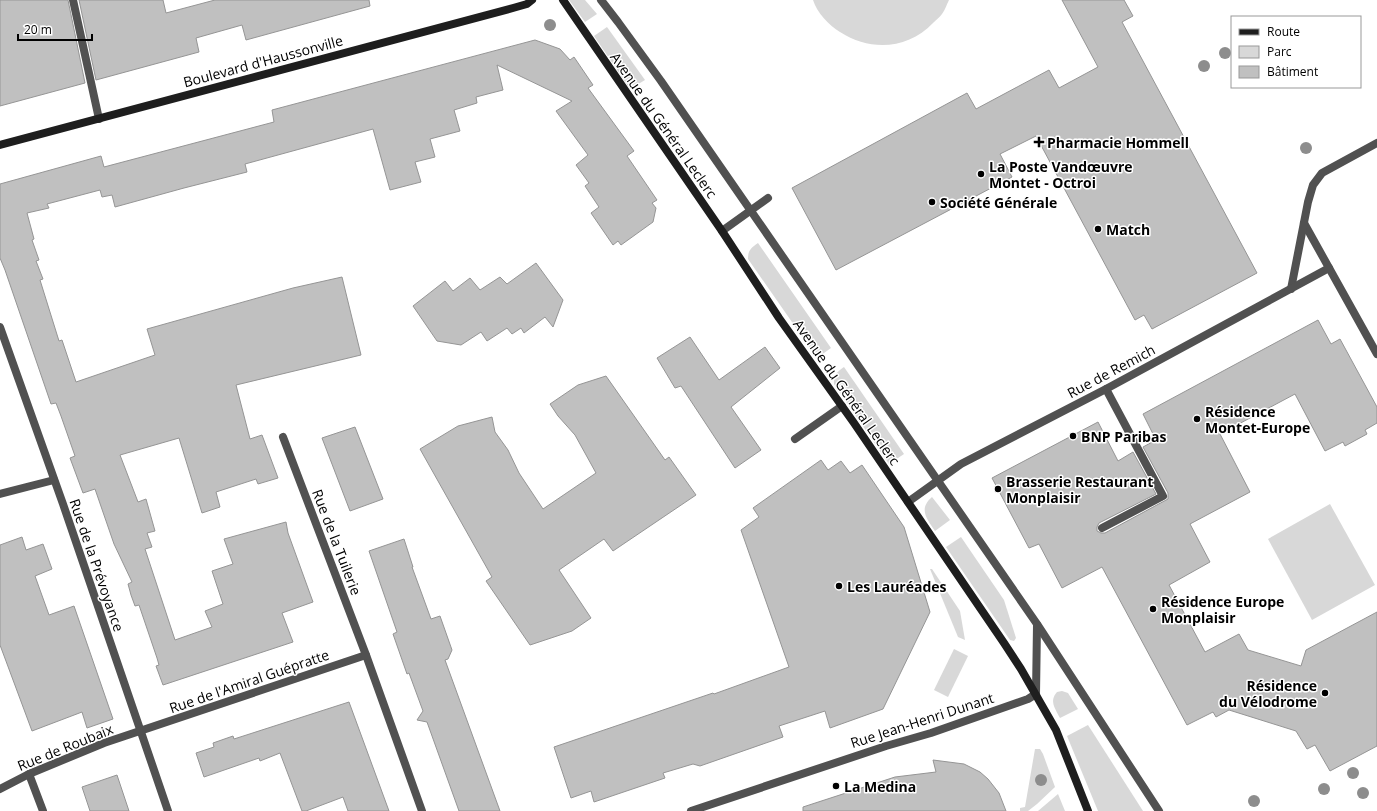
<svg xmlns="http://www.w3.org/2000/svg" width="1377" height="811" viewBox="0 0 1377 811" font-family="'Open Sans',sans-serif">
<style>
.green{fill:#d8d8d8}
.building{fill:#c0c0c0;stroke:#959595}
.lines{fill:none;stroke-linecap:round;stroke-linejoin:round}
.lane{stroke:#515151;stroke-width:8}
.street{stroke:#515151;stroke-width:8}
.secondary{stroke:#1e1e1e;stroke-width:8}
.tree{fill:#8d8d8d}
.poi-dot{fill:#000;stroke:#fff;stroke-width:1.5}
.labels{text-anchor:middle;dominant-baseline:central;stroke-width:3;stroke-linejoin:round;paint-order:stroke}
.street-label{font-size:14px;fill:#000;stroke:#fff}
.poi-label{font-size:14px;font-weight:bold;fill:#000;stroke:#fff;text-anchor:start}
</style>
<rect width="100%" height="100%" fill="#fff"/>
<g class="green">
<polygon points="569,0 585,0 597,14 585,22"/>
<path d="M813,0H949C947,4 945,10 942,14C940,17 936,20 933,23C908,49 871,52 840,32C829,25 817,13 813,0Z"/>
<polygon points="607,27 645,80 630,89 594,36"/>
<path d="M758,243L831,348L817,358L748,259C748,250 751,248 758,243Z"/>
<path d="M844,367L904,454L889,464L834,384C833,375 837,372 844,367Z"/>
<path d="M932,497L950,520L935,531C927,519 918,509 932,497Z"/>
<polygon points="1330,504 1375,585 1312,620 1268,539"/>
<polygon points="961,537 1004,600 1016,638 1014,641 1010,640 946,547"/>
<polygon points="930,569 932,569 960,611 965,640 958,637"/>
<polygon points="954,649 968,656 948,697 934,690"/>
<path d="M1062,691L1068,693L1078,709L1060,718C1055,708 1049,701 1057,692Z"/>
<polygon points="1088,725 1143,811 1098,811 1067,736"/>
<polygon points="1035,749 1040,749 1043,754 1055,787 1037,804 1028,811 1020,811 1020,808 1025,807"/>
<polygon points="1058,794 1065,811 1038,811"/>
</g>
<g class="building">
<polygon points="0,0 68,0 85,83 0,106"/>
<polygon points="79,0 163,0 166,13 215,0 369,0 370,6 246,40 242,25 196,38 199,52 96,80"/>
<polygon points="1062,0 1124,0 1133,16 1122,22 1257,273 1152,329 1144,315 1135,320 1036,136 1000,154 1012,177 836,270 792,188 967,93 976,109 1049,70 1059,88 1098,67"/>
<polygon points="535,40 560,49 570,60 574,57 593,85 588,88 634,151 627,156 657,200 652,203 656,208 653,222 621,245 618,241 613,245 591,213 599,207 585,186 589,183 576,165 588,155 556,111 572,101 497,65 503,90 476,97 477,103 454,110 460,131 430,139 435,157 415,162 421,182 390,190 373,129 245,164 247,172 184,188 115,207 112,195 102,197 100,190 47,204 49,208 27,213 34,239 32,240 39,260 36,261 43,279 40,280 59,341 62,340 76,382 155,355 147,329 293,288 342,277 361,355 236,385 250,439 262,435 278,478 258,484 256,479 216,492 220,507 202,513 179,438 120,455 138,502 146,499 155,531 147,533 152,547 145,549 175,640 212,627 205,611 223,604 212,571 233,564 224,539 286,522 288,533 313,602 282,613 293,642 163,685 156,666 159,665 157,658 139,605 135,606 131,595 128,584 132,582 114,544 95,489 83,493 70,458 75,456 61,416 56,403 51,404 5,270 0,258 0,184 101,156 104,167 274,122 272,110"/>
<polygon points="536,263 563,300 553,327 545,317 524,333 521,328 512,334 507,328 487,341 481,332 461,345 437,341 413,306 445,281 453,291 470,278 480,290 500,277 507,284"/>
<polygon points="1318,320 1331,344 1340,339 1377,407 1377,423 1365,430 1367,434 1345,446 1343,442 1325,451 1295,394 1220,434 1250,492 1190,524 1210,562 1169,585 1205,652 1239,634 1248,650 1301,666 1306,650 1377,612 1377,746 1330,771 1315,745 1307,749 1296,731 1229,710 1216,717 1213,712 1187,725 1102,567 1062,588 1039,544 1029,548 992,478 1098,422 1118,461 1133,452 1156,494 1099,523 1097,527 1097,531 1101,533 1105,533 1168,499 1168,493 1143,447 1156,440 1143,414"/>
<polygon points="690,337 719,380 765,347 780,368 731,407 761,450 735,468 681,386 675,388 657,358"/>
<polygon points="606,376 665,460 669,457 696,495 613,551 604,539 559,570 591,618 572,631 530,645 486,581 492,577 420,449 458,426 492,417 495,432 508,450 519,473 543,509 596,473 575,435 558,416 550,404 578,385"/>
<polygon points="355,427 383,499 350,511 322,438"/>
<polygon points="821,460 828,470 841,461 850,473 862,465 904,527 930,612 883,709 830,728 825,711 779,726 783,737 700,766 693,764 663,773 665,778 594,802 591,791 571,798 554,747 713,693 714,694 789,667 741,530 759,517 753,508"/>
<polygon points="22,537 26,550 43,544 52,569 35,576 49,615 74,606 113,719 87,728 82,712 32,731 0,645 0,545"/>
<polygon points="404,539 413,567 412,567 431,619 440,616 452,650 448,659 445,660 500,811 459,811 427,722 417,720 423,711 409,673 407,674 393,634 397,632 369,551"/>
<polygon points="349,702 389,811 348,811 343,797 306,811 302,811 280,753 260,761 259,758 204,777 196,753 214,747 213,743 233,736 234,739"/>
<polygon points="933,760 964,764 980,772 988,779 999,793 1006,811 803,811 803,807 895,777 936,772"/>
<polygon points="117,775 129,811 90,811 82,787"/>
</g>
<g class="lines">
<g class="lane">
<polyline points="73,0 99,119"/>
<polyline points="601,0 618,22 661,81 1037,624 1159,811"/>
<polyline points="722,231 768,198"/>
<polyline points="795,439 842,406"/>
<polyline points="1102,528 1163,496 1106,389"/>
<polyline points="1036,694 1037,625"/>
<polyline points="29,774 43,811"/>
</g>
<g class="street">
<polyline points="1304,223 1377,354"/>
<polyline points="1291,289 1308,202 1313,185 1322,173 1377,143"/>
<polyline points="0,327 63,504 168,811"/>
<polyline points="283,437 366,655 422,811"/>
<polyline points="0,494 54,480"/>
<polyline points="908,502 961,464 1106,389 1329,268"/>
<polyline points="0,789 29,774 104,743 366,655"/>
<polyline points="691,811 886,746 931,733 1028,699 1036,694"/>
</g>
<g class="secondary">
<polyline points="563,0 722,231 779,318 854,423 1004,643 1021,669 1056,730 1088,811"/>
<polyline points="0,145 513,8 527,4 532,0"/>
</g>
</g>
<g class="tree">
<circle cx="550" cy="25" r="6"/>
<circle cx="1225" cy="53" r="6"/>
<circle cx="1204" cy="66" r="6"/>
<circle cx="1306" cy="148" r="6"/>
<circle cx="1353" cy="773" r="6"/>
<circle cx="1041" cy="780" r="6"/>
<circle cx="1324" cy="789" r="6"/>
<circle cx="1363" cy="793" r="6"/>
<circle cx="1254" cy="801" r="6"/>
</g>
<g class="poi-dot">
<path d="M1037 136h4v4h4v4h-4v4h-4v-4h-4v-4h4z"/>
<circle cx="981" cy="174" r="4"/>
<circle cx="932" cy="202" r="4"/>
<circle cx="1098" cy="229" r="4"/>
<circle cx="1197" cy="419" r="4"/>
<circle cx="1073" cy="436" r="4"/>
<circle cx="998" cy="489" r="4"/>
<circle cx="839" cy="586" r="4"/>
<circle cx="1153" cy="609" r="4"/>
<circle cx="1325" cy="693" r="4"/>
<circle cx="836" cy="786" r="4"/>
</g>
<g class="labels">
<g class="street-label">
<text transform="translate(263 61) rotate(-15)">Boulevard d'Haussonville</text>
<text transform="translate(664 125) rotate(55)">Avenue du Général Leclerc</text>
<text transform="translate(1111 371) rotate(-28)">Rue de Remich</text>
<text transform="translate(847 392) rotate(55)">Avenue du Général Leclerc</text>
<text transform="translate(337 542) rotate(69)">Rue de la Tuilerie</text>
<text transform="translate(97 565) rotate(71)">Rue de la Prévoyance</text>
<text transform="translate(249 681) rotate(-19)">Rue de l'Amiral Guépratte</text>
<text transform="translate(922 720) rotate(-18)">Rue Jean-Henri Dunant</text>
<text transform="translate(65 747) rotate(-22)">Rue de Roubaix</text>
</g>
<g class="poi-label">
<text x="1047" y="142">Pharmacie Hommell</text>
<text x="989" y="166">La Poste Vandœuvre<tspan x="989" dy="16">Montet - Octroi</tspan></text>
<text x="940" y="202">Société Générale</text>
<text x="1106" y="229">Match</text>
<text x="1205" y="411">Résidence<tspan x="1205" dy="16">Montet-Europe</tspan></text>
<text x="1081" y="436">BNP Paribas</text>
<text x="1006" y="481">Brasserie Restaurant<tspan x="1006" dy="16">Monplaisir</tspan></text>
<text x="847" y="586">Les Lauréades</text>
<text x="1161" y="601">Résidence Europe<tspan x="1161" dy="16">Monplaisir</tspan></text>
<text x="1317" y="685" text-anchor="end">Résidence<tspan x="1317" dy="16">du Vélodrome</tspan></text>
<text x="844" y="786">La Medina</text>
</g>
</g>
<rect x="1231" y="16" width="130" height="72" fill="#ffffff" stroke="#999999"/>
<rect x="1239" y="29" width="20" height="6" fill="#1e1e1e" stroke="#999999"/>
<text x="1267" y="36" font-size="12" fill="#000000">Route</text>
<rect x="1239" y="46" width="20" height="12" fill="#d8d8d8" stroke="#999999"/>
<text x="1267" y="56" font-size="12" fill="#000000">Parc</text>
<rect x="1239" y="66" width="20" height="12" fill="#c0c0c0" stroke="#999999"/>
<text x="1267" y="76" font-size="12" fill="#000000">Bâtiment</text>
<path d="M18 34v6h74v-6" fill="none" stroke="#000000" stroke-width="2"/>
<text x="24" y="34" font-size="12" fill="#000000" stroke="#ffffff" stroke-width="3" paint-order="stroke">20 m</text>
</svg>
